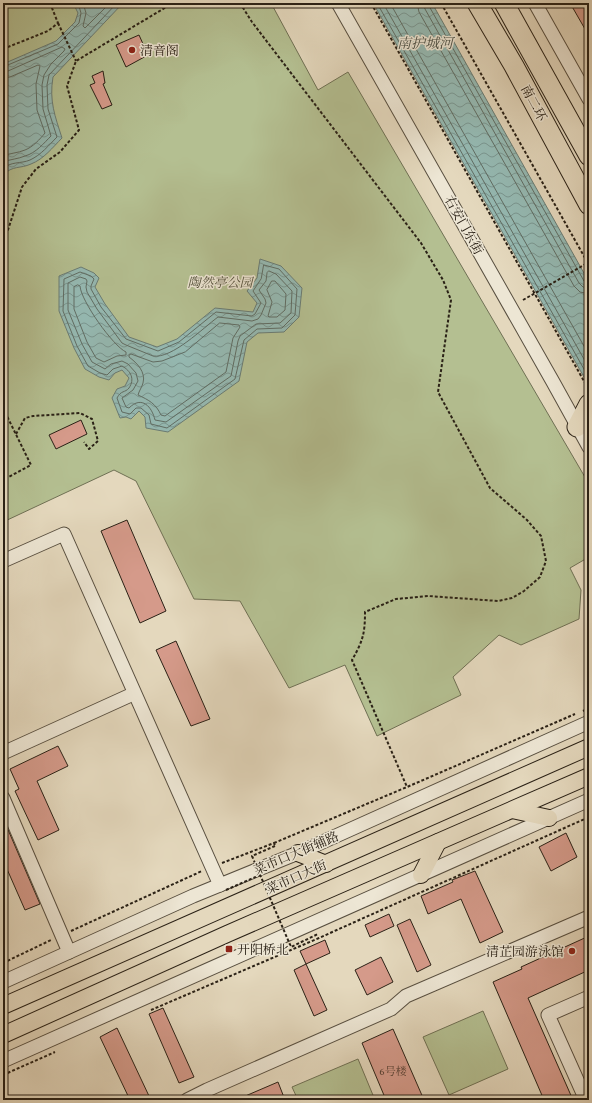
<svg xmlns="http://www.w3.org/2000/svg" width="592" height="1103" viewBox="0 0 592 1103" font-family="'Gentium Book Plus','Noto Serif SC',serif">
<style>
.green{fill:#b4bf91;stroke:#6f7054}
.water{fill:url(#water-waves);stroke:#6a7c74}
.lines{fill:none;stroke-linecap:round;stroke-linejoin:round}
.shore{stroke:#606d64;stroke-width:1}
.building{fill:#d59a8a;stroke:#2a2116}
.minor-casing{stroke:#584f40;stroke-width:15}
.major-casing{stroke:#2a2116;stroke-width:18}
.highway-casing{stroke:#2a2116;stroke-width:21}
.path{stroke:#2a2116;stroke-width:2;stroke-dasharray:3 2;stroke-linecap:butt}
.minor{stroke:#ede6d4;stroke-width:13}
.major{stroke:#e4d8bd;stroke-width:16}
.highway{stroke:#e4d8bd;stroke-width:19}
.path-bridge{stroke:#2a2116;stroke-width:2;stroke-dasharray:3 2;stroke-linecap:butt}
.poi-dot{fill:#8f2418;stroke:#ede6d4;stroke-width:1.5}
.labels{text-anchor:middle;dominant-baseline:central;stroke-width:3;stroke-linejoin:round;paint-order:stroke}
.number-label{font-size:11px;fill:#553f33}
.poi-label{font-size:13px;fill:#2a2116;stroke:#ede6d4;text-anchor:start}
.street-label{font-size:13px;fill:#2a2116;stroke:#ede6d4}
.park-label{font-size:13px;font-style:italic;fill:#53503b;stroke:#ede6d4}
.water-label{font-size:14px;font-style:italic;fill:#4a4f45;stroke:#ede6d4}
</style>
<defs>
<pattern id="water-waves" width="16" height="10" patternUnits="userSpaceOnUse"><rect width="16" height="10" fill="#95b9b2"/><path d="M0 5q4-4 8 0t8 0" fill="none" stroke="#7a9690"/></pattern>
</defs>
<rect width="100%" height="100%" fill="#e4d8bd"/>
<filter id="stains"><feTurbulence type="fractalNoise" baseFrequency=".005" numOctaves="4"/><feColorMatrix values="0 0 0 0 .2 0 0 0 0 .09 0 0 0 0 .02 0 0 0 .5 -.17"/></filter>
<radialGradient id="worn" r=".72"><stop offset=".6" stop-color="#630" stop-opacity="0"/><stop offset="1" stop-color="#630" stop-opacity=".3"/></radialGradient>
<g class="green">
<polygon points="3,3 271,3 318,90 348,72 589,484 589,557 570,568 581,590 579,619 521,645 499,635 453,677 461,695 377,736 345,665 289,688 240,601 194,599 136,481 114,470 3,522"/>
<polygon points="483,1011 508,1069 449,1095 423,1037"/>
<polygon points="358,1059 375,1100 298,1100 292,1087"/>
</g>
<g class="water">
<path d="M73,3H123L53,77C49,101 55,116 62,138C53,147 44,159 31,164C20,169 13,165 3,175V64L56,41L75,22L78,13Z"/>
<polygon points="373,3 432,3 589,282 589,386"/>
<polygon points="260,259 281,266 302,288 299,317 284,332 258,333 247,342 239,381 168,432 146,428 145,417 139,411 131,419 126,417 120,418 112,398 117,389 125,386 129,378 122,370 115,373 109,380 99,377 85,369 74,348 59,311 59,276 81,267 94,273 99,278 95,287 105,304 129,337 157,347 177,339 215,308 253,312 257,303 247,291 257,278"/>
</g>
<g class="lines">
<g class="shore">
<polyline points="83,3 86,13 83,26 85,28 110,3"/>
<polyline points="377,3 589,378"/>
<polyline points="383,3 589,368"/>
<polyline points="390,3 589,355"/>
<polyline points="417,3 419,12 574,286 580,292 589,294"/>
<polyline points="423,3 425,9 579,283 583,287 589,288"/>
<polyline points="429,3 429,6 584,281 589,283"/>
<polyline points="3,67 58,44 79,23 81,13 78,3"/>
<path d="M3,72L8,71L62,47L65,49L64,51L51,64L44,75L42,85L43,109L51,136C44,143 36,153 25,156C18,159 11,159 3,162"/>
<path d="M3,78L10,77L38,65L40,66L36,84L37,110L45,133C40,139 33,147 25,150C18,153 10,153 3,156"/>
<path d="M3,169C10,161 21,164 30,160C41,155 49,145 57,137L48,109L47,85L49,75L117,3"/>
<path d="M264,265L279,269L297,289L295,315L282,328L257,329L244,340L235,379L167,428L151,424L149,415L141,408H136L130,414L122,412L117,398C121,390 125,393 129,388C135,379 131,371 122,366L113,369L107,375L100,373L88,366L77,346L63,311L64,279L80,272L91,276L94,279L91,286V289L101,307L126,339L158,351L179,342L216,312L252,316L255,314L261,303L253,291L261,279Z"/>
<path d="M269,271L276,274L292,291L291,313L280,323L256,324L240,336L238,341L231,376L166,422L155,420C152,407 142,395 129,408L126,407L122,398L133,390L138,381L136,373L128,364L122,361L111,364L105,369L92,362L82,344L68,310V283L80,277L86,279L87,281L86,287L87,292L97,309L122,343L126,345L153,356C172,359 203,328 218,317L252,321L258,319L261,315L266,303L265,299L259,290L266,281L267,273Z"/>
<polygon points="272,281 275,281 286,294 285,310 277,317 269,317 268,316 272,302 267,290"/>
<path d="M78,285L80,286C81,301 113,346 126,352V355L117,356L104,362L96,358L87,342L74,309V287Z"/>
<path d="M220,323L239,325L240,327L233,338L226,372L165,416L161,415C156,404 149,400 138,395C139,391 142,387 143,383C146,372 137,363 129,357V355L131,354L153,362L162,361L185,352Z"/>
</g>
</g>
<g class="building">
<polygon points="570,3 589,3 589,36"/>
<polygon points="139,35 148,55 126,67 116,45"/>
<polygon points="103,71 105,83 103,84 112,105 102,109 90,85 95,83 92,76"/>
<polygon points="81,420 87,434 56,449 49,435"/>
<polygon points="127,520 166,611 140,623 101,531"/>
<polygon points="176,641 210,719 191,726 156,650"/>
<polygon points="58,746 68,766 37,781 59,830 38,840 15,791 19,789 10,769"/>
<polygon points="3,818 40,904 25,910 3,860"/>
<polygon points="566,833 577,857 551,871 539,847"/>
<polygon points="475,871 503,932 480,943 461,899 428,914 421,896 453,882 452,880"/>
<polygon points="389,914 394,926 370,937 365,925"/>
<polygon points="410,919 431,965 417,972 397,925"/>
<polygon points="589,936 589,970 528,998 573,1100 544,1100 493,982 522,969 521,967"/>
<polygon points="325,940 330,953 306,964 300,951"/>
<polygon points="381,957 393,982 367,995 355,970"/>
<polygon points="306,964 327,1010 314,1016 294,970"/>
<polygon points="163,1008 194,1077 179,1083 149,1014"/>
<polygon points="117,1028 149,1096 140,1100 130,1100 100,1037"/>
<polygon points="393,1029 424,1100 386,1100 362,1043"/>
<polygon points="278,1082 285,1100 236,1100"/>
</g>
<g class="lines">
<defs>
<g id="minor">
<polyline points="338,3 553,382 589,447"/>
<polyline points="535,3 589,99"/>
<polyline points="3,561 64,534 220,885"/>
<polyline points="3,753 133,694"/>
<polyline points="3,798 69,952"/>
<polyline points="3,982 193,896 298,853 589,722"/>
<polyline points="3,1061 589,800"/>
<polyline points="187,1100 207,1090 391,1009 406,996 589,917"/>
<polyline points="586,1100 548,1015 589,997"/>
</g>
<g id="major">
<polyline points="512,810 549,818"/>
<polyline points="298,853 326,864"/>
<polyline points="421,875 438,842"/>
<polyline points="3,1006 589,747"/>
<polyline points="3,1035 227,934 589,776"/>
</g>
<g id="highway">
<polyline points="477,3 514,66 589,205"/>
<polyline points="504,3 589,156"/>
<polyline points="577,427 589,404"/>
</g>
</defs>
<use href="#minor" class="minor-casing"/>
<use href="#major" class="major-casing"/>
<use href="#highway" class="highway-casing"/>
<g class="path">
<path d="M240,3L252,22L421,243L443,280L451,300L438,392L490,488L527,520L541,536L546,561L540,577L524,591L512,598L498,601L428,596L396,599L365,612C365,633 363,641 352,660L407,787"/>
<polyline points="371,3 589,390"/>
<polyline points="441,3 589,265"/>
<polyline points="58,23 76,61"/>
<polyline points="3,49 48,31 58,23 50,3"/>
<polyline points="3,239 6,236 22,187 36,169 60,152 79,130 67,86 76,61 173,3"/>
<polyline points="3,408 31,465 3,480"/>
<polyline points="16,434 25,418 33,416 80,413 92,419 98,441 89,449 84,442"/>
<polyline points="583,711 589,708"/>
<polyline points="274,843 407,787 575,714"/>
<polyline points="222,863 274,843 275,846"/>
<polyline points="71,931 202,871"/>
<polyline points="3,963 51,940"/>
<polyline points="151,1010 319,938 589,817"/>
<polyline points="3,1075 55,1052"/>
</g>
<use href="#minor" class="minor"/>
<use href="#major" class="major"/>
<use href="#highway" class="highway"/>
<g class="path-bridge">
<polyline points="523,300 589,262"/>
<polyline points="275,846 252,856 291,947 318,934"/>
<polyline points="226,890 260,875"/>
</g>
</g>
<g class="poi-dot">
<circle cx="132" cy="50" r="4"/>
<rect x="225" y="945" width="8" height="8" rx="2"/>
<circle cx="572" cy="951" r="4"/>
</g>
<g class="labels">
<g class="number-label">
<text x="393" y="1071">6号楼</text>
</g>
<g class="poi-label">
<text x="140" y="50">清音阁</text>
<text x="237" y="949">开阳桥北</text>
<text x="564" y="951" text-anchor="end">清芷园游泳馆</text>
</g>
<g class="street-label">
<text transform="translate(534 103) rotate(62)">南二环</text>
<text transform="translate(464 225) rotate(61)">右安门东街</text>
<text transform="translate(296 853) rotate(-23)">菜市口大街辅路</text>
<text transform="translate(296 877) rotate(-24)">菜市口大街</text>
</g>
<g class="park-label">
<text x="220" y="282">陶然亭公园</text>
</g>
<g class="water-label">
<text x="425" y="43">南护城河</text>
</g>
</g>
<rect width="592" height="1103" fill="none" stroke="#e4d8bd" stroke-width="16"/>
<rect x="4" y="4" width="584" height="1095" fill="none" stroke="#2a2116" stroke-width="2"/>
<rect x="8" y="8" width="576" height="1087" fill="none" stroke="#2a2116"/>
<rect width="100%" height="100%" filter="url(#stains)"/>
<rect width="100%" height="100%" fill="url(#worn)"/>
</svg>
